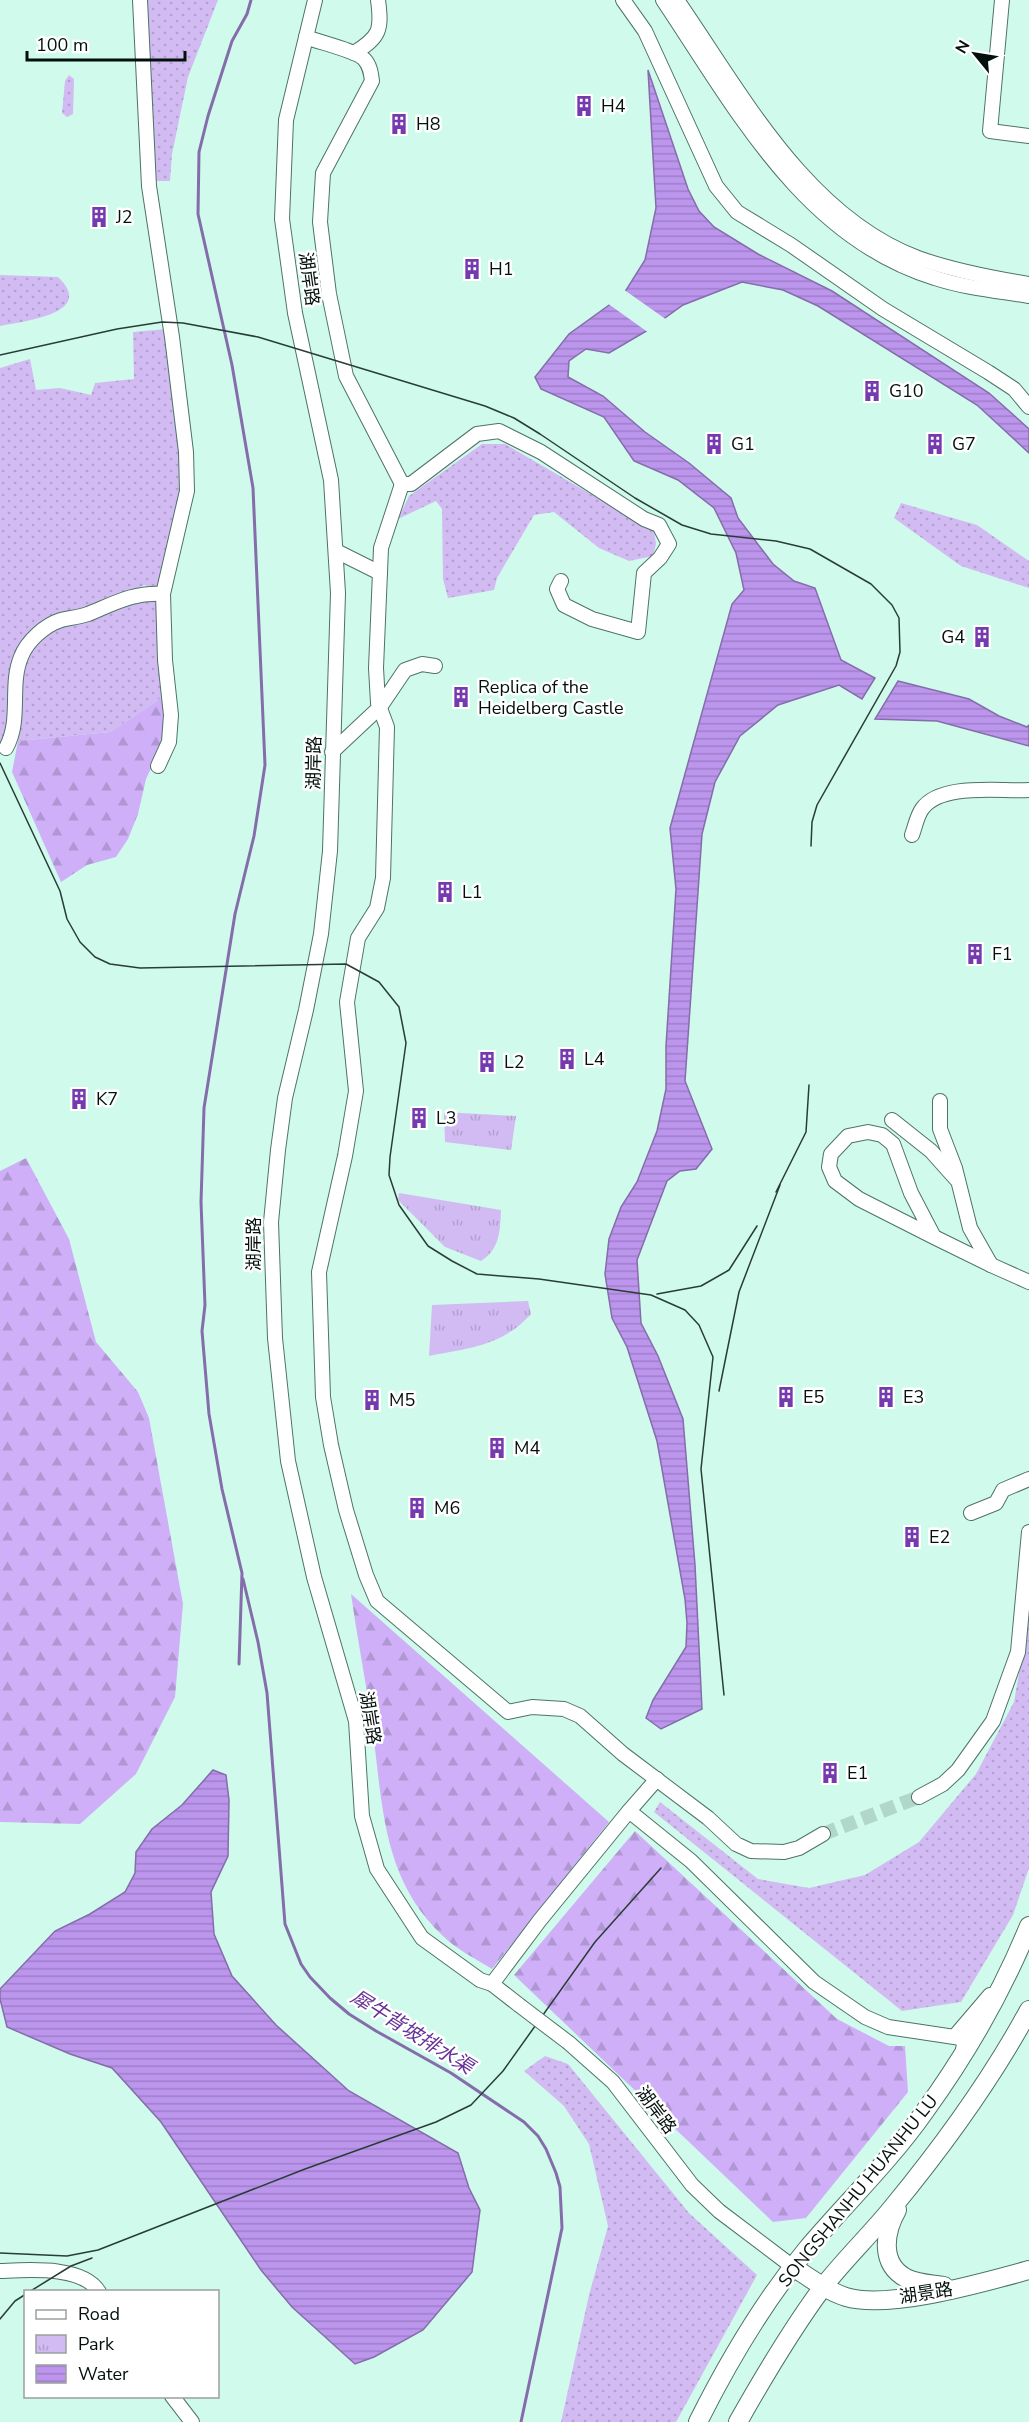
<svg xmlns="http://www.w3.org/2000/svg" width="1029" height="2422" viewBox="0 0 1029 2422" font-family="'Nunito Sans','Noto Sans SC',sans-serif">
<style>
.grass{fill:url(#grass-dots)}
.forest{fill:url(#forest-firs)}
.park{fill:url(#park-tufts)}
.water{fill:url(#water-rules);stroke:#846daa;stroke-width:1.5}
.pier{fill:#d0faec}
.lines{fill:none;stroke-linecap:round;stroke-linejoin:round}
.stream{stroke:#846daa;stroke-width:3}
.minor-tunnel{stroke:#b1d7cb;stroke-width:14;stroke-dasharray:14 7;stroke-linecap:butt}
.minor-casing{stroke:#4d7367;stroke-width:16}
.major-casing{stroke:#4d7367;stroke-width:20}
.minor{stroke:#fff;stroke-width:14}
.major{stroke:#fff;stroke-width:18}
.tram{stroke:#293d37;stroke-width:1.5}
.minor-bridge-casing{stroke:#4d7367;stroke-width:16;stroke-linecap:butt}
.minor-bridge{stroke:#fff;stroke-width:14}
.labels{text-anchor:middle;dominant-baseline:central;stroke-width:5;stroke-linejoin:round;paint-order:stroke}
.poi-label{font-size:18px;fill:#03110d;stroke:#fff;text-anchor:start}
.street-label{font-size:18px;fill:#03110d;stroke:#fff}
.water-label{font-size:20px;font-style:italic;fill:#663298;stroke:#fff}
</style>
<defs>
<pattern id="grass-dots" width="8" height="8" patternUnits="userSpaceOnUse" patternTransform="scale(1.5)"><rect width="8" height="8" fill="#d2bbf2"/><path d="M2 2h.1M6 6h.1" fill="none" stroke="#b3a0ce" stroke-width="1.8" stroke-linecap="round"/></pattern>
<pattern id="forest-firs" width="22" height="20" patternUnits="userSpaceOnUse" patternTransform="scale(1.5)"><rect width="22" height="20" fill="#cfb0f8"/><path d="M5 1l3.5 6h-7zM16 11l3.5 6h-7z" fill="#b096d3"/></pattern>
<pattern id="park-tufts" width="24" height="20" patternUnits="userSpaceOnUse" patternTransform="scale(1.5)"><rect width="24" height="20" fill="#d2bbf2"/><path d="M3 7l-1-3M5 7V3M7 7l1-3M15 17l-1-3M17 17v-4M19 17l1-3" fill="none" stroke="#b3a0ce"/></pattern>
<pattern id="water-rules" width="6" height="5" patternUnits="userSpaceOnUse" patternTransform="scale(1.5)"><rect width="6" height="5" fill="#bc95ed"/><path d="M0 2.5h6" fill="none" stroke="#a07fca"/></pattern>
</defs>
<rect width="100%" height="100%" fill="#d0faec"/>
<g class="grass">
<polygon points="147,0 218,0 188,77 172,154 170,181 155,181 148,63"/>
<polygon points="69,75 74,79 73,114 67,117 62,113 65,81"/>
<path d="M0,275L58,277C97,314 23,321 0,326Z"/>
<polygon points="167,329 181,472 181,497 158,586 154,588 144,585 119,598 27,640 10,731 0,746 0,368 30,359 36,390 60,388 91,395 95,383 134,379 133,332"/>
<polygon points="482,444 505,444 654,531 656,544 653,556 629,561 599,548 554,512 534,515 497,578 494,590 448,598 443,579 442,509 436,501 398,519 409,496"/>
<polygon points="901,503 977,525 1029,561 1029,588 961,566 894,518"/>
<polygon points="151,596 159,604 164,696 110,732 18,741 20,721 19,676 36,640 58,625"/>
<polygon points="1029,1617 1029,1868 1013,1915 961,2002 902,2011 654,1812 660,1802 758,1879 809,1888 865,1875 919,1842 976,1774 1014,1702"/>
<polygon points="545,2056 568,2064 689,2213 757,2275 676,2422 561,2422 589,2295 608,2226 589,2144 564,2106 524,2071"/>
</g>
<g class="forest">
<polygon points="164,696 166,725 163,743 146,779 138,814 128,839 116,857 87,865 61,882 12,772 18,741 110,732"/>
<polygon points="26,1158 69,1239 96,1342 138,1392 149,1418 183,1604 175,1697 136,1774 80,1824 0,1822 0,1171"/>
<path d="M351,1594L609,1822L492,1969C476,1959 456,1949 443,1936C381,1878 383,1803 372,1725C366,1681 357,1638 351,1594Z"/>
<polygon points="635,1831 837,2019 889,2046 905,2046 908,2092 806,2218 773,2222 514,1975"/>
</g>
<g class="park">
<polygon points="444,1112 516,1116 511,1150 445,1142"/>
<path d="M399,1193L501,1210C500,1231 500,1249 481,1261L445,1247L398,1200Z"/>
<path d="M528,1301L531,1314C502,1346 470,1348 429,1356L432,1305Z"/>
</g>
<g class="water">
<polygon points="648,70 688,189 699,211 714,227 758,254 832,291 989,393 1029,429 1029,453 977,405 818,306 783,290 742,282 683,305 648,330 609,353 586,349 569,361 568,377 603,396 645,432 689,463 731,498 738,518 773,564 794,581 815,588 841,660 875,678 862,699 839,685 778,705 740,736 715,782 702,834 685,1081 712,1149 696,1169 680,1171 667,1181 637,1260 641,1323 658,1356 683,1419 695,1565 702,1709 661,1729 646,1718 653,1700 686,1647 687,1623 685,1599 657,1441 627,1347 612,1318 605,1274 609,1239 621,1207 637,1182 657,1131 666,1089 666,1046 676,889 670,828 732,604 744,590 736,553 714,508 678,480 634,461 604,417 541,389 535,377 569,334 623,295 645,260 656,208"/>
<polygon points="898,681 969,699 999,716 1027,727 1029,725 1029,746 937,721 875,719"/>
<polygon points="213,1770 226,1775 229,1800 228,1856 211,1892 214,1934 232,1976 276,2025 349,2091 458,2153 469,2188 480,2210 472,2272 423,2330 374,2357 355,2364 292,2307 261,2270 161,2122 112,2068 70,2054 7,2027 0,1999 0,1989 55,1931 90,1914 125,1892 135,1873 136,1852 152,1829 182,1805"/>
</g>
<polygon class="pier" points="623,289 667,320 649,333 607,303"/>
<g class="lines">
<g class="stream">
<polyline points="243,1579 258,1642 267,1693 285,1924 301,1964 310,1977 330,1998 349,2014 376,2031 451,2073 524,2122 538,2136 546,2149 556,2173 560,2187 562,2228 521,2422"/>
<polyline points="239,1664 242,1573 222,1489 209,1414 202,1331 205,1305 201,1202 204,1108 235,914 254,836 265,765 253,488 232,365 198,214 199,152 208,116 232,41 247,14 251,0"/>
</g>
<polyline class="minor-tunnel" points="823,1834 919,1797"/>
<defs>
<g id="minor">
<polyline points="140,0 149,186 172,337 186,452 187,491 163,594 165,660 171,715 169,742 158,766"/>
<polyline points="315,0 286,120 282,219 295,313 331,480 338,593 330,851 321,934 306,1010 285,1098 278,1150 271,1222 275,1338 288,1461 314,1577 356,1721 362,1816 377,1869 422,1938 480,1980 492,1984 519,2005"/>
<polyline points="623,0 645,31 716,186 737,212 791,245 883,309 988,372 1014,389 1029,407"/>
<path d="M663,0C735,107 803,238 935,278C965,288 998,291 1029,296"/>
<path d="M677,0C742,94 806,216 918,258C954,271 992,278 1029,284"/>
<polyline points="1002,0 990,131 1029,136"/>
<path d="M306,37C318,42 357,51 364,59C370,65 371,73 372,81L323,173L320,222L329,294L346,376L402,484H411L477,434L499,431L541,452L644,519L659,525L669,544L660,558L644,573L638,632L592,619L564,605L557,589L561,581"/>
<path d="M354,53C380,37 382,30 378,0"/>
<polyline points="402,484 381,548 376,668 378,703 387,727 383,878 377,908 358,938 347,1002 356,1091 345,1156 319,1272 323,1397 331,1445 346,1510 366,1575 377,1601 508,1712 532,1707 564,1709 580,1716 623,1754 708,1818 736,1844 751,1851 784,1852 799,1848 823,1834"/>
<polyline points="336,551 380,573"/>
<path d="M6,748C22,719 9,686 21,657C27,641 45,625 61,620C70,618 79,617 88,614C115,603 134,592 163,594"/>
<polyline points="332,752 380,707 405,670 422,664 435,666"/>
<path d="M912,835C915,827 917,816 922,809C941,782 1001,792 1029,790"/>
<polyline points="940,1101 940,1129 955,1168 970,1228 991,1265"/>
<polyline points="892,1120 931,1151 956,1179"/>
<polyline points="934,1237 911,1193 893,1144 882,1135 868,1132 848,1136 831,1154 829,1167 835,1181 859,1199 934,1237 991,1265 1029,1282"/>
<polyline points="971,1513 996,1503 1003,1490 1029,1479"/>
<polyline points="919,1797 943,1784 958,1770 993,1721 1018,1652 1029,1532"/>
<polyline points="629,1811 657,1779"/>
<polyline points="492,1984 540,1920 629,1811 691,1861 814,1982 865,2017 888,2027 961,2038 964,2044 962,2056"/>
<polyline points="955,2036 990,1995"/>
<polyline points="569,2043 613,2082 692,2185 719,2211 793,2267"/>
<path d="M0,2271C27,2270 83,2265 99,2292"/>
<polyline points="172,2396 192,2422"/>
</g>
<g id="major">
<path d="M897,2210C884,2233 880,2264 906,2278C918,2284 932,2284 944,2286"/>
<path d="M793,2267C810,2278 827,2291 846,2297C889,2310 985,2282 1029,2270"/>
<path d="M698,2422C728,2362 764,2301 807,2249C846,2203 890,2161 925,2111C967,2053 1002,1992 1029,1926"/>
<path d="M738,2422C764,2376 791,2330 823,2287C844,2260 870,2235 892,2208C943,2146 990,2082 1029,2010"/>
</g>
</defs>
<use href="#minor" class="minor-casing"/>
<use href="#major" class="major-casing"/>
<use href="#minor" class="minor"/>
<use href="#major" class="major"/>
<g class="tram">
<polyline points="0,355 117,329 162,322 183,323 258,337 485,406 514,418 540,434 635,498 682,525 711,534 776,541 810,549 871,584 892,605 899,618 900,652 896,666 817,805 812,822 811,846"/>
<polyline points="0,763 60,891 67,919 80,942 95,957 110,964 140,968 346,964 379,982 399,1007 406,1043 390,1157 389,1175 399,1205 428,1246 452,1261 477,1274 539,1279 651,1295 685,1310 699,1325 713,1357 701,1469 724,1695"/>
<polyline points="776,1192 806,1132 809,1085"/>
<polyline points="657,1294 701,1286 729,1270 757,1226"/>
<polyline points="719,1391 739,1292 780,1185"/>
<polyline points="0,2253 67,2256 98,2250 305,2169 436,2122 471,2105 503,2071 595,1942 661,1868"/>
<polyline points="29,2292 71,2266 92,2258"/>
<polyline points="0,2319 15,2301 26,2294"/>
</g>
<defs>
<polyline id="minor-bridge" points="519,2005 569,2043"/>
</defs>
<use href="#minor-bridge" class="minor-bridge-casing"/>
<use href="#minor-bridge" class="minor-bridge"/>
</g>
<defs>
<symbol id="building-bare" viewBox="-9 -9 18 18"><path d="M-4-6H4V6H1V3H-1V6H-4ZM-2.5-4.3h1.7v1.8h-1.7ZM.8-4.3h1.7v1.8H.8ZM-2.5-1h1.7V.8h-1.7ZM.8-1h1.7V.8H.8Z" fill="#763aaf" stroke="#fff" stroke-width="2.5" paint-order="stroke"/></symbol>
</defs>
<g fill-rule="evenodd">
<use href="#building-bare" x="569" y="91" width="30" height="30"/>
<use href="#building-bare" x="384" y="109" width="30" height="30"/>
<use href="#building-bare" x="84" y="202" width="30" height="30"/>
<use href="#building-bare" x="457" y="254" width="30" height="30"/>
<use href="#building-bare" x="857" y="376" width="30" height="30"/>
<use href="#building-bare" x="699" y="429" width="30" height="30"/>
<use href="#building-bare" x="920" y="429" width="30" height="30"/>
<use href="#building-bare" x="967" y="622" width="30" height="30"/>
<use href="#building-bare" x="446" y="682" width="30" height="30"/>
<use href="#building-bare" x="430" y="877" width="30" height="30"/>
<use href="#building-bare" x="960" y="939" width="30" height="30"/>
<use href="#building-bare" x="552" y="1044" width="30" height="30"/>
<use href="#building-bare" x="472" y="1047" width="30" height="30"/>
<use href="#building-bare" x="64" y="1084" width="30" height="30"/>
<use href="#building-bare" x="404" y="1103" width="30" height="30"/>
<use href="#building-bare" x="771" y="1382" width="30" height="30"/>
<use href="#building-bare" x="871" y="1382" width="30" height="30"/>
<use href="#building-bare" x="357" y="1385" width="30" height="30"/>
<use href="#building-bare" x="482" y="1433" width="30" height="30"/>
<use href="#building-bare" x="402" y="1493" width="30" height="30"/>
<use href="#building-bare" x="897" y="1522" width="30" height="30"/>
<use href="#building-bare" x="815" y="1758" width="30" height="30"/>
</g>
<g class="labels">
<g class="poi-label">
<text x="601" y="106">H4</text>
<text x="416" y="124">H8</text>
<text x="116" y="217">J2</text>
<text x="489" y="269">H1</text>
<text x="889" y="391">G10</text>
<text x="731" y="444">G1</text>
<text x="952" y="444">G7</text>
<text x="965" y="637" text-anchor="end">G4</text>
<text x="478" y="687">Replica of the<tspan x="478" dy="21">Heidelberg Castle</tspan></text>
<text x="462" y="892">L1</text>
<text x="992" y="954">F1</text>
<text x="584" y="1059">L4</text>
<text x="504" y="1062">L2</text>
<text x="96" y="1099">K7</text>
<text x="436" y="1118">L3</text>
<text x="803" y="1397">E5</text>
<text x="903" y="1397">E3</text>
<text x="389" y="1400">M5</text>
<text x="514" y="1448">M4</text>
<text x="434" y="1508">M6</text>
<text x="929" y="1537">E2</text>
<text x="847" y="1773">E1</text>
</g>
<g class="street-label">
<text transform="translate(309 279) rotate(82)">湖岸路</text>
<text transform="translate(314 763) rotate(-89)">湖岸路</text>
<text transform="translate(254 1244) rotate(-90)">湖岸路</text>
<text transform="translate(370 1718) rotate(81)">湖岸路</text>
<text transform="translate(656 2110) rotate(53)">湖岸路</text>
<text transform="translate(858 2191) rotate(-51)">SONGSHANHU HUANHU LU</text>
<text transform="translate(926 2293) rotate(-9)">湖景路</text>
</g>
<g class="water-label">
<text transform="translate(412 2032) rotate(32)">犀牛背坡排水渠</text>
</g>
</g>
<rect x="24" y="2290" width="195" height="108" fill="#ffffff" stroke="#9aa09e" stroke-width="1.5"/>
<rect x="36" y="2310" width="30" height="9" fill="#ffffff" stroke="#9aa09e" stroke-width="1.5"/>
<text x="78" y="2320" font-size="18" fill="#03110d">Road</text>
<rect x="36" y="2335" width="30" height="18" fill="url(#park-tufts)" stroke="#9aa09e" stroke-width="1.5"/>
<text x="78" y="2350" font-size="18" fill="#03110d">Park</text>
<rect x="36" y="2365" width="30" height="18" fill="url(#water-rules)" stroke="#9aa09e" stroke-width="1.5"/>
<text x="78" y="2380" font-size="18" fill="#03110d">Water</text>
<g transform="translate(975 54) rotate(300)" stroke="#ffffff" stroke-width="4.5" paint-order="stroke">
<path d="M0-4.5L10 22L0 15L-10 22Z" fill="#03110d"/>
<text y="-9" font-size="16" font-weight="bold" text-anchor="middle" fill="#03110d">N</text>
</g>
<path d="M27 51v9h158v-9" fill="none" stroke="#03110d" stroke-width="3"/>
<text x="36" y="51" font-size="18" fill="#03110d" stroke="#ffffff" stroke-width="4.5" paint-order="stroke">100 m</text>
</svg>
